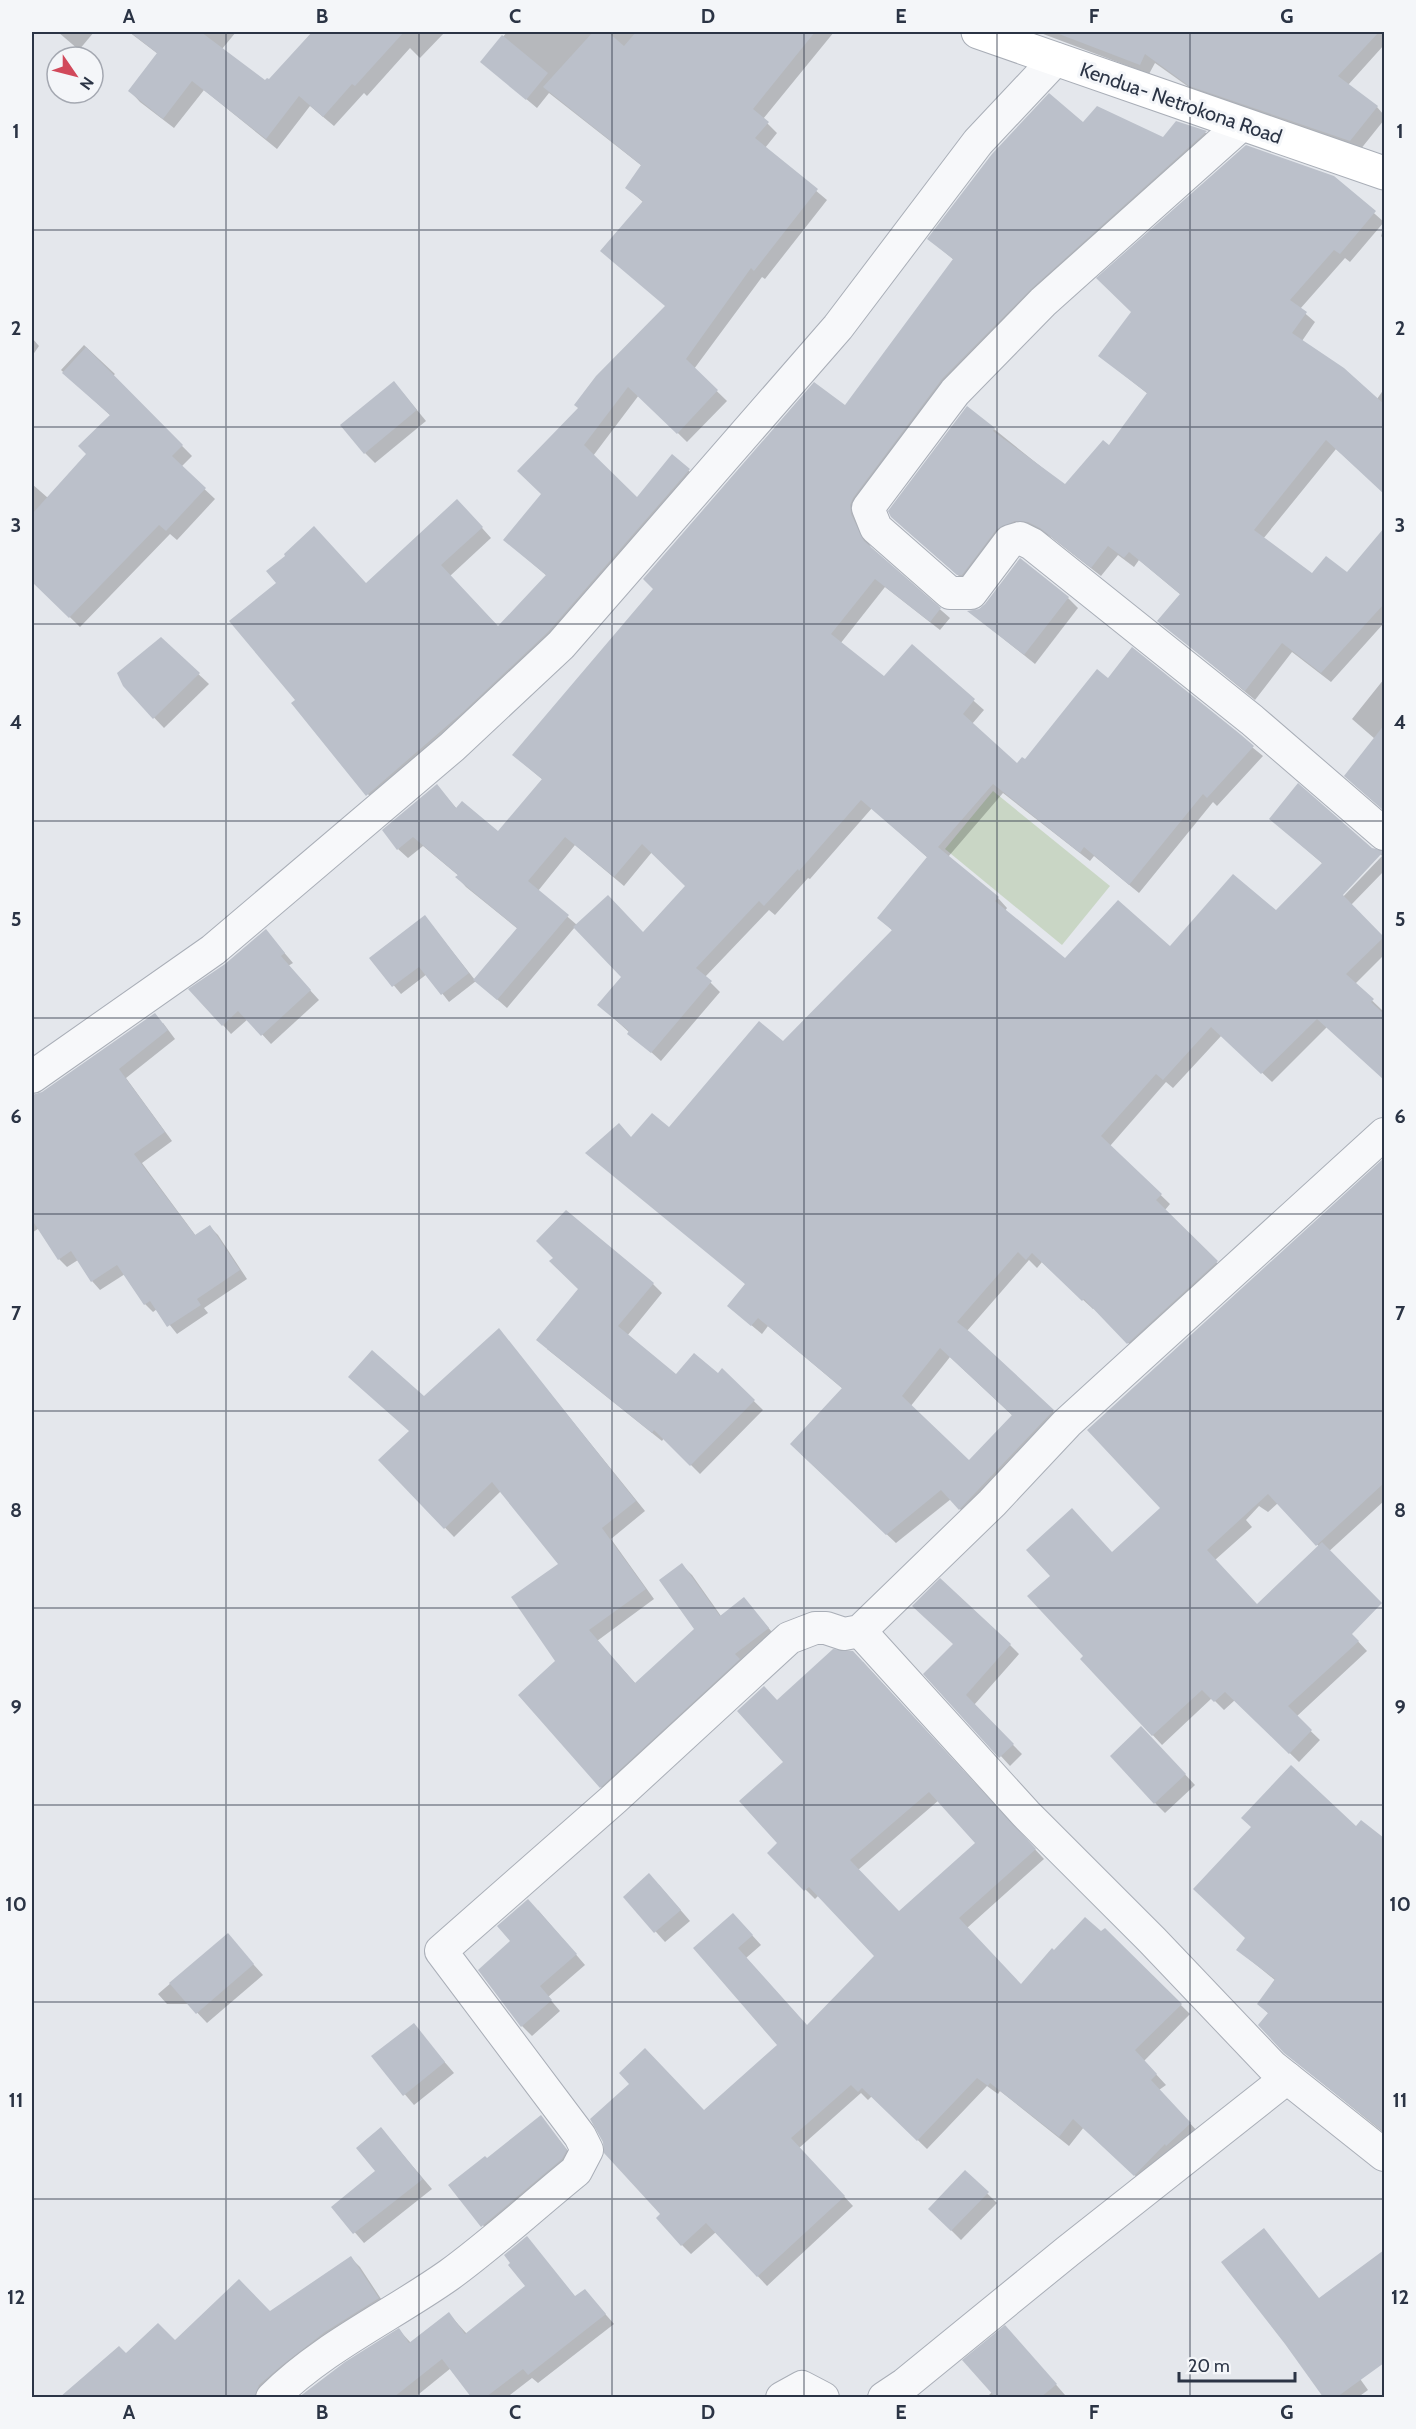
<svg xmlns="http://www.w3.org/2000/svg" width="1416" height="2429" viewBox="0 0 1416 2429" font-family="Cabin,sans-serif">
<style>
.green{fill:#c9d6c5}
.shadow{fill:#0003;fill-rule:evenodd}
.building{fill:#bbc0ca;fill-rule:evenodd}
.lines{fill:none;stroke-linecap:round;stroke-linejoin:round}
.street-casing{stroke:#a9aeb7;stroke-width:34}
.secondary-casing{stroke:#a9aeb7;stroke-width:35}
.street{stroke:#f7f8fa;stroke-width:32}
.secondary{stroke:#fff;stroke-width:33}
.grid{fill:none;stroke:#2b3445;stroke-width:1.5;stroke-opacity:0.55}
.labels{text-anchor:middle;dominant-baseline:central;stroke-width:6;stroke-linejoin:round;paint-order:stroke}
.street-label{font-size:20px;fill:#2b3445;stroke:#f4f6f9}
.neatline{fill:none;stroke:#2b3445;stroke-width:2}
.grid-label{font-size:20px;text-anchor:middle;font-weight:bold;fill:#2b3445}
</style>
<rect width="100%" height="100%" fill="#e4e7ec"/>
<polygon class="green" points="993,791 1110,886 1062,945 945,849"/>
<g class="shadow">
<polygon points="58,32 94,32 79,50"/>
<polygon points="129,32 236,32 222,49 266,82 269,82 314,32 445,32 420,58 410,48 367,96 364,93 334,126 310,106 277,149 204,90 174,128 140,102 130,91 158,54"/>
<polygon points="507,32 834,32 763,119 777,133 765,148 827,200 765,279 762,277 694,369 727,401 687,442 639,395 593,456 637,499 672,456 699,480 558,642 377,805 293,703 297,700 366,584 466,510 491,538 450,576 499,628 547,576 505,540 543,494 579,408 666,307 643,202 627,188 642,166 549,93 537,108 482,62"/>
<polygon points="1038,32 1384,32 1384,45 1348,85 1377,107 1384,115 1384,120 1360,150 1200,95 1155,63 1149,74"/>
<path d="M1177,123L1206,133L1215,142L1040,298L860,525L872,550L950,618L940,630L885,587L840,644L884,679L912,646L984,710L972,724L1017,765L1025,761L1108,680L1132,649L1263,756L1217,806L1213,802L1139,893L1094,856L1090,861L1003,793L948,857L998,898L1007,908L1005,911L1065,960L1170,949L1276,912L1323,864L1271,819L1384,853V871L1351,905L1384,939V955L1355,984L1384,1012V1079L1327,1027L1272,1082L1222,1035L1173,1088L1166,1082L1110,1146L1170,1204L1165,1210L1226,1272L1137,1352L1094,1308L1093,1309L1042,1262L1037,1268L1029,1260L967,1331L1063,1421L969,1519L951,1499L896,1543L801,1454L843,1389L768,1326L762,1334L739,1315L746,1285L632,1139L669,1129L783,1043L893,931L879,918L928,858L872,808L810,879L808,878L775,915L769,910L705,977L720,992L661,1061L599,1005L623,977L575,927L507,1008L476,981L449,1002L427,974L401,994L371,958L425,917L475,980L518,929L466,887L457,877L459,876L423,846L408,858L398,849L437,786L457,809L498,833L543,780L524,764L846,407L954,260L929,239L1083,124L1163,139ZM575,845L624,886L652,852L687,886L644,934L577,925L538,891ZM1380,854L1382,856L1339,901L1337,899ZM950,1357L1013,1416L969,1462L910,1407Z"/>
<polygon points="1333,177 1384,222 1350,262 1345,258 1300,309 1315,322 1302,341 1377,399 1384,389 1384,492 1336,449 1263,539 1312,575 1347,574 1384,531 1384,623 1331,682 1292,652 1255,700 1159,621 1181,595 1139,560 1134,567 1118,555 1101,576 1051,537 1039,531 968,584 903,527 994,429 1065,486 1109,447 1148,394 1100,356"/>
<polygon points="1384,226 1384,240 1381,236"/>
<polygon points="32,338 39,346 32,356"/>
<polygon points="84,345 115,374 113,376 192,456 181,467 215,499 177,540 170,534 80,627 32,580 32,484 48,498 88,454 111,416 61,370"/>
<polygon points="403,393 426,421 375,463 365,453"/>
<polygon points="1068,598 1078,608 1035,664 970,612"/>
<polygon points="161,639 209,684 164,728 124,686"/>
<polygon points="1384,679 1384,810 1355,785 1375,739 1352,719"/>
<polygon points="266,931 293,963 288,966 319,1000 271,1044 248,1019 231,1034 223,1025"/>
<polygon points="163,1023 175,1039 126,1078 172,1141 142,1163 196,1236 210,1227 218,1235 247,1279 204,1308 208,1313 177,1334 157,1309 153,1312 145,1304 125,1274 100,1290 92,1281 78,1260 67,1267 59,1259 39,1228 32,1233 32,1103 62,1080"/>
<polygon points="1384,1160 1384,1501 1326,1554 1278,1503 1268,1512 1259,1506 1246,1520 1252,1527 1215,1560 1257,1606 1302,1581 1367,1651 1296,1717 1320,1740 1299,1762 1235,1700 1224,1710 1212,1698 1162,1745 1082,1659 1085,1656 1112,1554 1162,1508 1089,1430"/>
<polygon points="555,1258 653,1284 662,1293 627,1336 676,1376 718,1375 722,1370 763,1410 700,1474 664,1438 662,1441 547,1349 580,1289"/>
<polygon points="499,1330 645,1511 611,1539 654,1599 597,1641 636,1684 696,1629 682,1565 692,1575 721,1616 744,1599 777,1638 610,1796 601,1787 557,1661 560,1565 501,1491 454,1537 380,1460 410,1431 424,1398"/>
<polygon points="1010,1645 1019,1654 974,1705 1022,1754 1010,1766 926,1674"/>
<path d="M863,1662L1044,1859L967,1928L1021,1986L1054,1952L1105,1930L1190,2014L1144,2061L1166,2085L1159,2090L1199,2133L1144,2184L1084,2127L1069,2146L1000,2091L998,2094L987,2086L927,2149L872,2096L868,2100L861,2093L799,2148L853,2206L767,2286L716,2232L691,2254L682,2245L662,2214L704,2112L780,2045L695,1948L742,1924L761,1945L746,1958L808,2027L876,1956L819,1895L815,1899L769,1853L779,1843L785,1762L777,1701ZM939,1800L977,1843L899,1913L858,1870Z"/>
<polygon points="1151,1738 1195,1785 1165,1813 1155,1803"/>
<polygon points="1361,1822 1384,1840 1384,2133 1295,2061 1269,2014 1259,2004 1276,1981 1238,1950"/>
<polygon points="659,1885 690,1921 665,1942 625,1897"/>
<polygon points="538,1910 585,1965 548,1997 560,2011 532,2036 522,2026 512,1941"/>
<polygon points="227,1935 263,1975 207,2023 189,2004 167,2004 158,1994"/>
<polygon points="413,2025 454,2073 414,2105 373,2057"/>
<polygon points="541,2117 576,2161 492,2236 450,2185 487,2160"/>
<polygon points="381,2129 432,2189 364,2243 333,2207 377,2171"/>
<polygon points="965,2172 997,2203 961,2240 930,2209"/>
<polygon points="527,2238 576,2298 593,2300 614,2324 538,2383 532,2378 506,2398 473,2398 451,2368 414,2398 303,2398 325,2379 399,2330 411,2343 449,2314 467,2334 527,2286"/>
<polygon points="1384,2252 1384,2347 1353,2369 1368,2390 1357,2398 1325,2398 1287,2343 1320,2299"/>
<polygon points="351,2258 360,2267 387,2308 266,2398 62,2398 119,2348 126,2355 270,2313"/>
<polygon points="1015,2337 1065,2395 1062,2398 986,2398 992,2392"/>
</g>
<g class="building">
<polygon points="130,32 201,32 265,80 267,78 269,79 312,32 404,32 355,86 352,84 323,117 299,96 266,139 192,81 163,119 128,91 157,53"/>
<polygon points="593,32 608,32 624,46 636,32 815,32 753,109 769,122 755,138 818,189 754,271 751,268 686,359 718,390 677,434 628,387 584,445 637,497 672,454 690,469 548,632 463,712 366,796 291,703 295,700 229,621 276,583 266,571 285,556 284,554 314,526 366,583 457,499 483,527 441,565 498,626 546,575 503,540 541,494 517,471 578,408 574,405 596,376 665,306 600,251 643,201 625,188 641,165 543,87"/>
<polygon points="1059,32 1379,32 1338,76 1378,106 1350,141 1189,86 1145,54 1140,65 1059,34"/>
<polygon points="502,35 548,73 526,100 480,62"/>
<path d="M1049,93L1083,122L1097,106L1163,137L1176,121L1207,131L1031,289L942,379L853,498L850,505L851,514L864,541L941,608L930,622L875,579L831,634L884,676L912,644L975,699L963,714L1017,763L1022,757L1025,759L1097,669L1108,678L1132,647L1240,734L1254,746L1207,798L1203,794L1129,885L1084,847L1080,853L993,784L938,847L999,897L995,901L1065,958L1118,900L1170,946L1233,874L1276,910L1322,863L1269,819L1298,783L1372,848L1384,851L1343,895L1384,937L1346,974L1374,999L1371,1002L1384,1014V1080L1317,1019L1261,1074L1211,1027L1163,1080L1156,1074L1101,1136L1162,1194L1156,1200L1218,1261L1127,1344L1084,1299L1082,1301L1032,1253L1026,1260L1018,1252L957,1322L970,1332L1054,1410L959,1510L941,1490L886,1535L790,1444L842,1388L758,1318L751,1326L727,1306L745,1284L585,1153L619,1123L631,1137L652,1113L669,1127L759,1021L783,1041L892,930L877,918L927,857L861,800L799,871L798,869L764,906L759,901L696,968L712,981L651,1053L627,1034L629,1031L597,1005L621,977L573,927L608,895L643,932L685,886L642,844L614,877L565,837L528,881L569,915L497,1000L473,980L517,928L455,877L458,875L413,837L397,850L382,830L437,784L456,808L462,801L498,831L542,779L512,755L653,589L643,579L814,382L845,405L953,259L927,239L992,154ZM940,1348L1012,1415L969,1460L902,1396Z"/>
<polygon points="1246,145 1334,176 1376,211 1340,254 1334,250 1290,300 1307,312 1292,333 1344,368 1384,404 1384,494 1326,440 1254,530 1312,573 1326,556 1347,572 1384,528 1384,604 1321,673 1282,643 1245,691 1157,621 1180,594 1129,552 1124,558 1108,546 1091,568 1040,528 1028,522 1015,521 996,530 962,575 957,575 891,517 888,511 967,406 995,428 993,431 1065,484 1103,440 1109,445 1147,393 1098,356 1131,312 1096,278"/>
<polygon points="86,347 183,445 172,456 206,488 166,531 159,525 69,618 32,582 32,514 86,454 78,446 110,415 62,373"/>
<polygon points="394,381 417,410 364,454 340,425"/>
<polygon points="1020,558 1069,597 1024,655 967,611 979,609 985,604"/>
<polygon points="161,637 200,673 153,719 123,686 117,673"/>
<polygon points="1384,725 1384,811 1344,776"/>
<polygon points="425,915 469,973 441,995 419,967 392,987 369,958"/>
<polygon points="266,929 285,953 281,956 311,990 261,1036 238,1011 222,1026 188,989 225,964"/>
<polygon points="155,1013 168,1030 119,1069 165,1132 134,1154 195,1235 210,1225 240,1270 197,1299 201,1305 167,1327 150,1301 144,1305 117,1265 91,1282 71,1251 58,1260 32,1220 32,1095 42,1092"/>
<polygon points="1384,1158 1384,1483 1316,1546 1268,1494 1207,1550 1257,1604 1322,1542 1382,1603 1352,1634 1359,1641 1288,1706 1312,1730 1289,1754 1225,1692 1214,1702 1202,1690 1152,1736 1080,1659 1083,1656 1027,1596 1050,1576 1026,1550 1072,1508 1112,1552 1160,1508 1087,1430"/>
<polygon points="566,1210 654,1283 618,1326 676,1374 694,1353 718,1373 722,1368 755,1400 690,1466 654,1430 652,1433 536,1340 578,1289 549,1261 553,1258 536,1241"/>
<polygon points="499,1328 636,1501 602,1528 646,1589 589,1630 635,1683 694,1629 659,1580 682,1563 720,1616 744,1597 769,1628 735,1654 740,1659 600,1788 518,1695 555,1661 511,1597 558,1564 492,1482 444,1529 378,1460 409,1431 348,1377 372,1350 424,1396"/>
<polygon points="940,1578 1011,1644 966,1695 1014,1744 999,1758 923,1674 953,1644 912,1606"/>
<path d="M833,1649L853,1651L1036,1849L959,1918L1021,1984L1052,1948L1054,1950L1085,1917L1101,1931L1105,1928L1182,2004L1135,2050L1157,2074L1151,2080L1191,2123L1166,2146L1165,2144L1134,2176L1073,2119L1059,2137L990,2083L988,2086L977,2078L917,2141L862,2088L858,2092L851,2085L791,2138L845,2196L757,2277L706,2223L681,2246L656,2218L660,2214L604,2153L603,2142L590,2119L629,2084L619,2073L645,2048L704,2110L777,2045L693,1948L733,1913L753,1935L738,1948L807,2025L874,1956L809,1887L804,1891L767,1853L777,1843L739,1801L783,1762L737,1711L764,1686L777,1700ZM929,1792L975,1843L899,1911L850,1860Z"/>
<polygon points="1141,1726 1186,1774 1154,1804 1110,1756"/>
<polygon points="1291,1765 1356,1826 1361,1820 1384,1838 1384,2132 1284,2053 1258,2025 1268,2013 1257,2004 1275,1979 1236,1950 1245,1938 1193,1889 1251,1827 1241,1818"/>
<polygon points="649,1873 681,1910 654,1933 623,1897"/>
<polygon points="528,1899 577,1954 540,1986 552,2000 521,2027 478,1970 510,1941 497,1926"/>
<polygon points="228,1933 254,1964 196,2014 169,1983"/>
<polygon points="414,2023 445,2062 403,2096 371,2056"/>
<polygon points="541,2115 567,2150 562,2159 481,2227 448,2185 485,2156 487,2158"/>
<polygon points="381,2127 423,2179 353,2234 331,2207 375,2171 356,2148"/>
<polygon points="965,2170 989,2192 951,2231 928,2209"/>
<polygon points="1264,2228 1319,2298 1384,2250 1384,2363 1337,2397 1323,2397 1285,2344 1221,2262"/>
<polygon points="527,2236 575,2296 585,2289 606,2314 528,2375 523,2369 486,2397 471,2397 442,2359 394,2397 299,2397 345,2362 399,2328 409,2343 449,2312 465,2334 525,2286 508,2265 510,2263 504,2255"/>
<polygon points="351,2256 379,2298 325,2332 281,2366 259,2385 255,2397 60,2397 119,2346 126,2353 158,2323 175,2340 239,2279 270,2311"/>
<polygon points="1005,2325 1057,2384 1041,2397 995,2397 962,2360"/>
</g>
<g class="lines">
<defs>
<g id="street">
<polyline points="1242,124 1043,302 955,392 868,508 876,528 950,593 971,593 1010,541 1020,538 1032,544 1252,720 1384,834"/>
<polyline points="32,1077 213,950 452,747 561,645 838,327 978,142 1056,59"/>
<polyline points="860,1631 1026,1814 1152,1940 1272,2066 1384,2155"/>
<path d="M272,2398C323,2347 391,2316 449,2275C493,2243 534,2205 576,2171L587,2150L580,2136L441,1951L614,1799L789,1638L815,1628H826L844,1634L860,1631L992,1503L1067,1423L1384,1134"/>
<polyline points="782,2398 802,2387 823,2398"/>
<polyline points="884,2398 905,2384 1068,2251 1287,2078"/>
</g>
<polyline id="secondary" points="978,32 1384,173"/>
</defs>
<use href="#street" class="street-casing"/>
<use href="#secondary" class="secondary-casing"/>
<use href="#street" class="street"/>
<use href="#secondary" class="secondary"/>
</g>
<path class="grid" d="M226,32V2398M419,32V2398M612,32V2398M804,32V2398M997,32V2398M1190,32V2398M32,230H1384M32,427H1384M32,624H1384M32,821H1384M32,1018H1384M32,1214H1384M32,1411H1384M32,1608H1384M32,1805H1384M32,2002H1384M32,2199H1384"/>
<g class="labels">
<g class="street-label">
<text transform="translate(1181 103) rotate(19)">Kendua- Netrokona Road</text>
</g>
</g>
<rect width="1416" height="2429" fill="none" stroke="#f4f6f9" stroke-width="66"/>
<g transform="translate(75 75) rotate(125)"><circle r="28" fill="#f4f6f9" stroke="#a4a8b1" stroke-width="1.5"/>
<path d="M0-4.5L10 22L0 15L-10 22Z" fill="#d1495b"/>
<text y="-9" font-size="16" font-weight="bold" text-anchor="middle" fill="#2b3445">N</text>
</g>
<path d="M1179 2372v9h116v-9" fill="none" stroke="#2b3445" stroke-width="3"/>
<text x="1188" y="2372" font-size="18" fill="#2b3445" stroke="#f4f6f9" stroke-width="4.5" paint-order="stroke">20 m</text>
<rect x="33" y="33" width="1350" height="2363" class="neatline"/>
<g class="grid-label">
<text x="129" y="23">A</text>
<text x="322" y="23">B</text>
<text x="515" y="23">C</text>
<text x="708" y="23">D</text>
<text x="901" y="23">E</text>
<text x="1094" y="23">F</text>
<text x="1287" y="23">G</text>
<text x="16" y="138">1</text>
<text x="1400" y="138">1</text>
<text x="16" y="335">2</text>
<text x="1400" y="335">2</text>
<text x="16" y="532">3</text>
<text x="1400" y="532">3</text>
<text x="16" y="729">4</text>
<text x="1400" y="729">4</text>
<text x="16" y="926">5</text>
<text x="1400" y="926">5</text>
<text x="16" y="1123">6</text>
<text x="1400" y="1123">6</text>
<text x="16" y="1320">7</text>
<text x="1400" y="1320">7</text>
<text x="16" y="1517">8</text>
<text x="1400" y="1517">8</text>
<text x="16" y="1714">9</text>
<text x="1400" y="1714">9</text>
<text x="16" y="1911">10</text>
<text x="1400" y="1911">10</text>
<text x="16" y="2107">11</text>
<text x="1400" y="2107">11</text>
<text x="16" y="2304">12</text>
<text x="1400" y="2304">12</text>
<text x="129" y="2419">A</text>
<text x="322" y="2419">B</text>
<text x="515" y="2419">C</text>
<text x="708" y="2419">D</text>
<text x="901" y="2419">E</text>
<text x="1094" y="2419">F</text>
<text x="1287" y="2419">G</text>
</g>
</svg>
